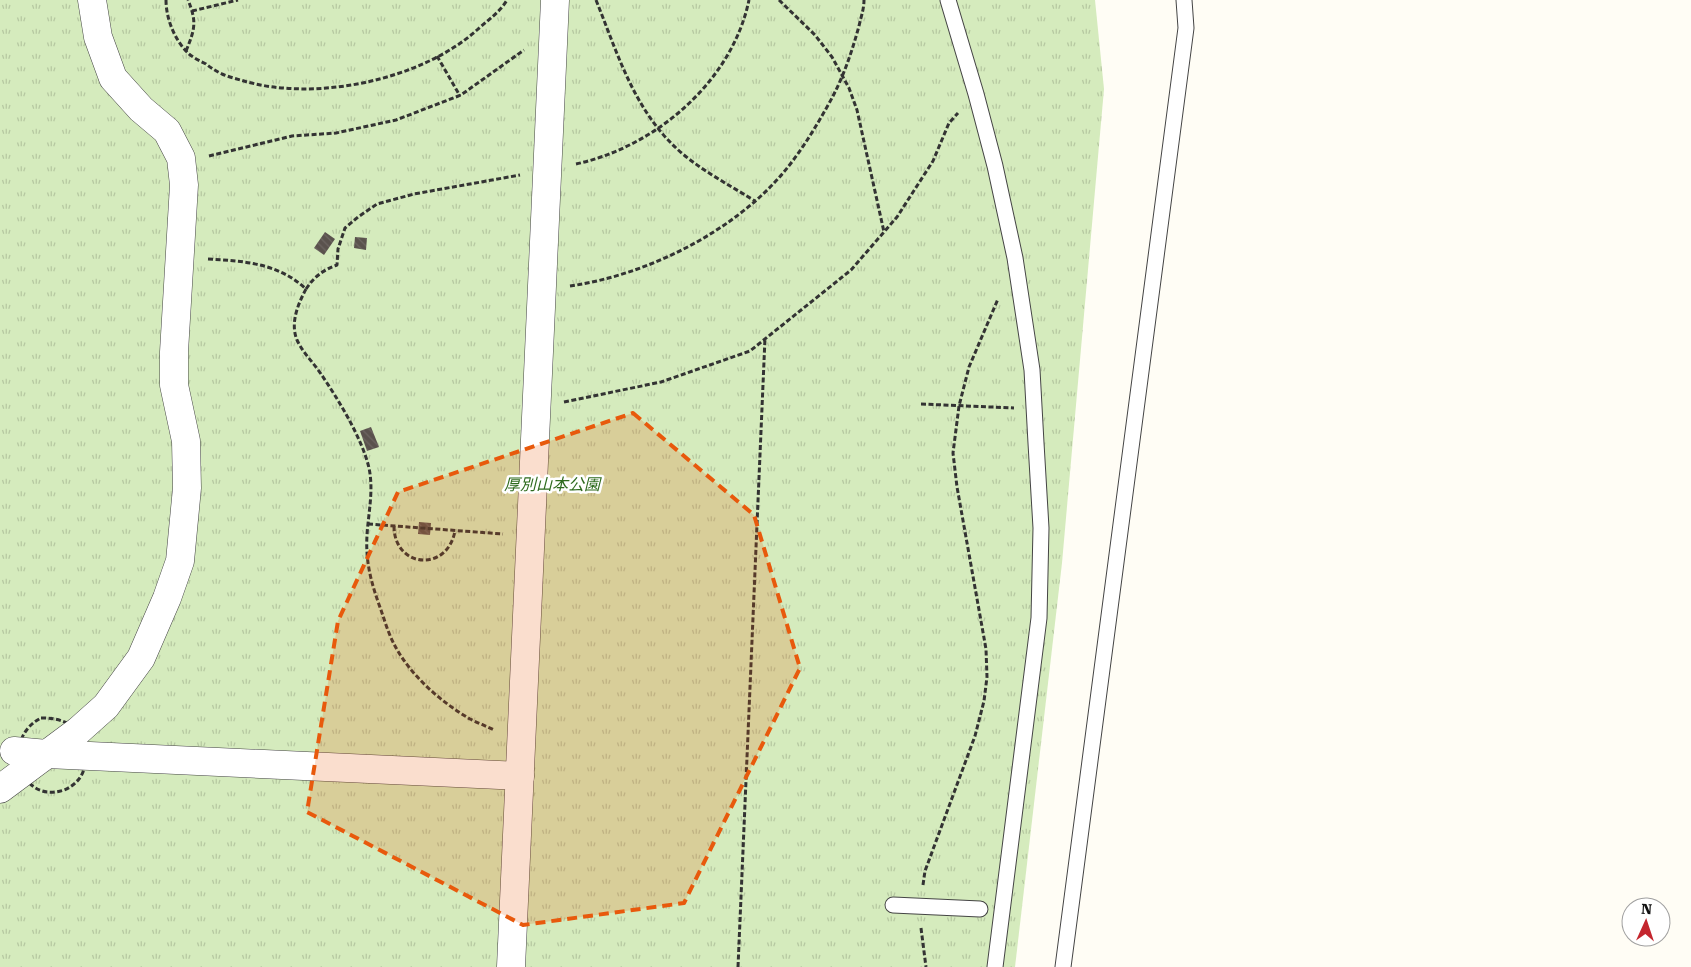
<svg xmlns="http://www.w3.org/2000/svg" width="1691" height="967" viewBox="0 0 1691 967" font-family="'Roboto Serif','Noto Sans JP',serif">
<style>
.park{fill:url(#park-tufts)}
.building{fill:url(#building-back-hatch)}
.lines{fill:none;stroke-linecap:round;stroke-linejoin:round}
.lane-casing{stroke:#444;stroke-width:17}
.street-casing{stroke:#444;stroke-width:29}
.path{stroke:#333;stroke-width:3;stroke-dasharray:5 2.5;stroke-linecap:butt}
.lane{stroke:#fff;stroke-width:15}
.street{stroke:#fff;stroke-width:28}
.marked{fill:#e8590c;fill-opacity:0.2;stroke:#e8590c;stroke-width:4;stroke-dasharray:10 6;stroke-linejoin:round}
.labels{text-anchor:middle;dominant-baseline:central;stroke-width:5;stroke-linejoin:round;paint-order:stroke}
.park-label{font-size:16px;font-style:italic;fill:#2f6b1f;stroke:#fff}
</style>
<defs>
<pattern id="park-tufts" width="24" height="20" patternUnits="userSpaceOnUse" patternTransform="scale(1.25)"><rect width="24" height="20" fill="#d5ebbd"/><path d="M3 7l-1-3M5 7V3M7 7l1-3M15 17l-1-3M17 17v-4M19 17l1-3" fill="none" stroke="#b6c8a1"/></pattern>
<pattern id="building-back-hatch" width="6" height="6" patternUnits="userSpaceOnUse" patternTransform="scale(1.25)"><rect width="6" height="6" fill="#5a524d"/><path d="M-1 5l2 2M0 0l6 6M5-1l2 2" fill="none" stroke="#6d6662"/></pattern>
</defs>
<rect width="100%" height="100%" fill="#fffdf5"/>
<polygon class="park" points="0,0 1095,0 1104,89 1062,563 1015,967 0,967"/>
<g class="building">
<polygon points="325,232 335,239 324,255 314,248"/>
<polygon points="355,237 367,238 366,250 354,248"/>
<polygon points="371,427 379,447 367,451 360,431"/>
<polygon points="419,522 431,523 430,535 418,534"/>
</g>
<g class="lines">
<defs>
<g id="lane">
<polyline points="948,0 976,94 995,166 1015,258 1032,370 1036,443 1041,528 1039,618 995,967"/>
<polyline points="893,905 980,909"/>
<polyline points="1063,967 1186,28 1184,0"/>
</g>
<g id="street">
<polyline points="14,751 47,754 520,776"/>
<polyline points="0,789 78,731 106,706 141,658 167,598 180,561 187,488 186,441 174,385 174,352 184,185 181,158 167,131 141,109 113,78 98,37 92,0"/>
<polyline points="511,967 555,0"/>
</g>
</defs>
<use href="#lane" class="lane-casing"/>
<use href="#street" class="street-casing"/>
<g class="path">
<path d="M166,0C166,19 175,41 189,54C194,58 200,61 206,64C211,68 216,71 222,74C229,77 237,79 244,81C316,102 421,80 477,30C488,20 500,12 507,0"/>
<path d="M596,0C619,57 635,114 684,155C706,173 731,186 755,201"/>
<polyline points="779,0 815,35 832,57 849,88 857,110 884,232"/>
<polyline points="192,11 238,0"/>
<path d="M186,51C195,29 197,22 188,0"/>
<polyline points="437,56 460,96"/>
<polyline points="209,156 292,136 336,133 396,120 461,95 524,50"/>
<path d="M576,164C655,147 732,82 749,0"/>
<path d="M208,259C244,261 278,263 306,289C298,304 290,323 297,340C303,353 313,362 321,374C338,399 362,438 369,468C375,496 365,524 367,552C368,572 374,591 381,610C385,622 389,635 395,646C411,676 441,702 470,719C478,723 486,726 494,730"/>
<path d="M570,286C647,275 733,232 783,173C800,153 814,130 827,107C842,81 851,55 859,26C861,17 864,9 864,0"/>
<path d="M306,289C314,277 323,270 337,265L338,249L345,228L358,217L377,204L414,194L520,175"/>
<polyline points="564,402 661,382 750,351 851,270 897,217 933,161 949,123 958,113"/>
<polyline points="921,404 1014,408"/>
<polyline points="368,524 503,534"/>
<path d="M394,526C394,568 447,573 455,531"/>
<path d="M41,718C73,717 96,739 83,772C80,780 72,787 64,790C19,805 0,739 41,718Z"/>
<polyline points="923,885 925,871 975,736 984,701 987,677 986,649 957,487 953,453 959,406 969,367 998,299"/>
<polyline points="921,928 926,967"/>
<polyline points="738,967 765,338"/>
</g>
<use href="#lane" class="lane"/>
<use href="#street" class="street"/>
</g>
<path class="marked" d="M633,413L754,515L800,668L684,903L523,925L307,812L338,621L398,492Z"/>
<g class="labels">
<g class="park-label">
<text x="552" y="484">厚別山本公園</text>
</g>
</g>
<g transform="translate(1646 922) rotate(3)"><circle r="24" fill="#ffffff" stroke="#a0a0a0"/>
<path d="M0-4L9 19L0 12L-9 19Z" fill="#c4262e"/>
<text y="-8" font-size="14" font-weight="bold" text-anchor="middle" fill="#111111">N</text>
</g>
</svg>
